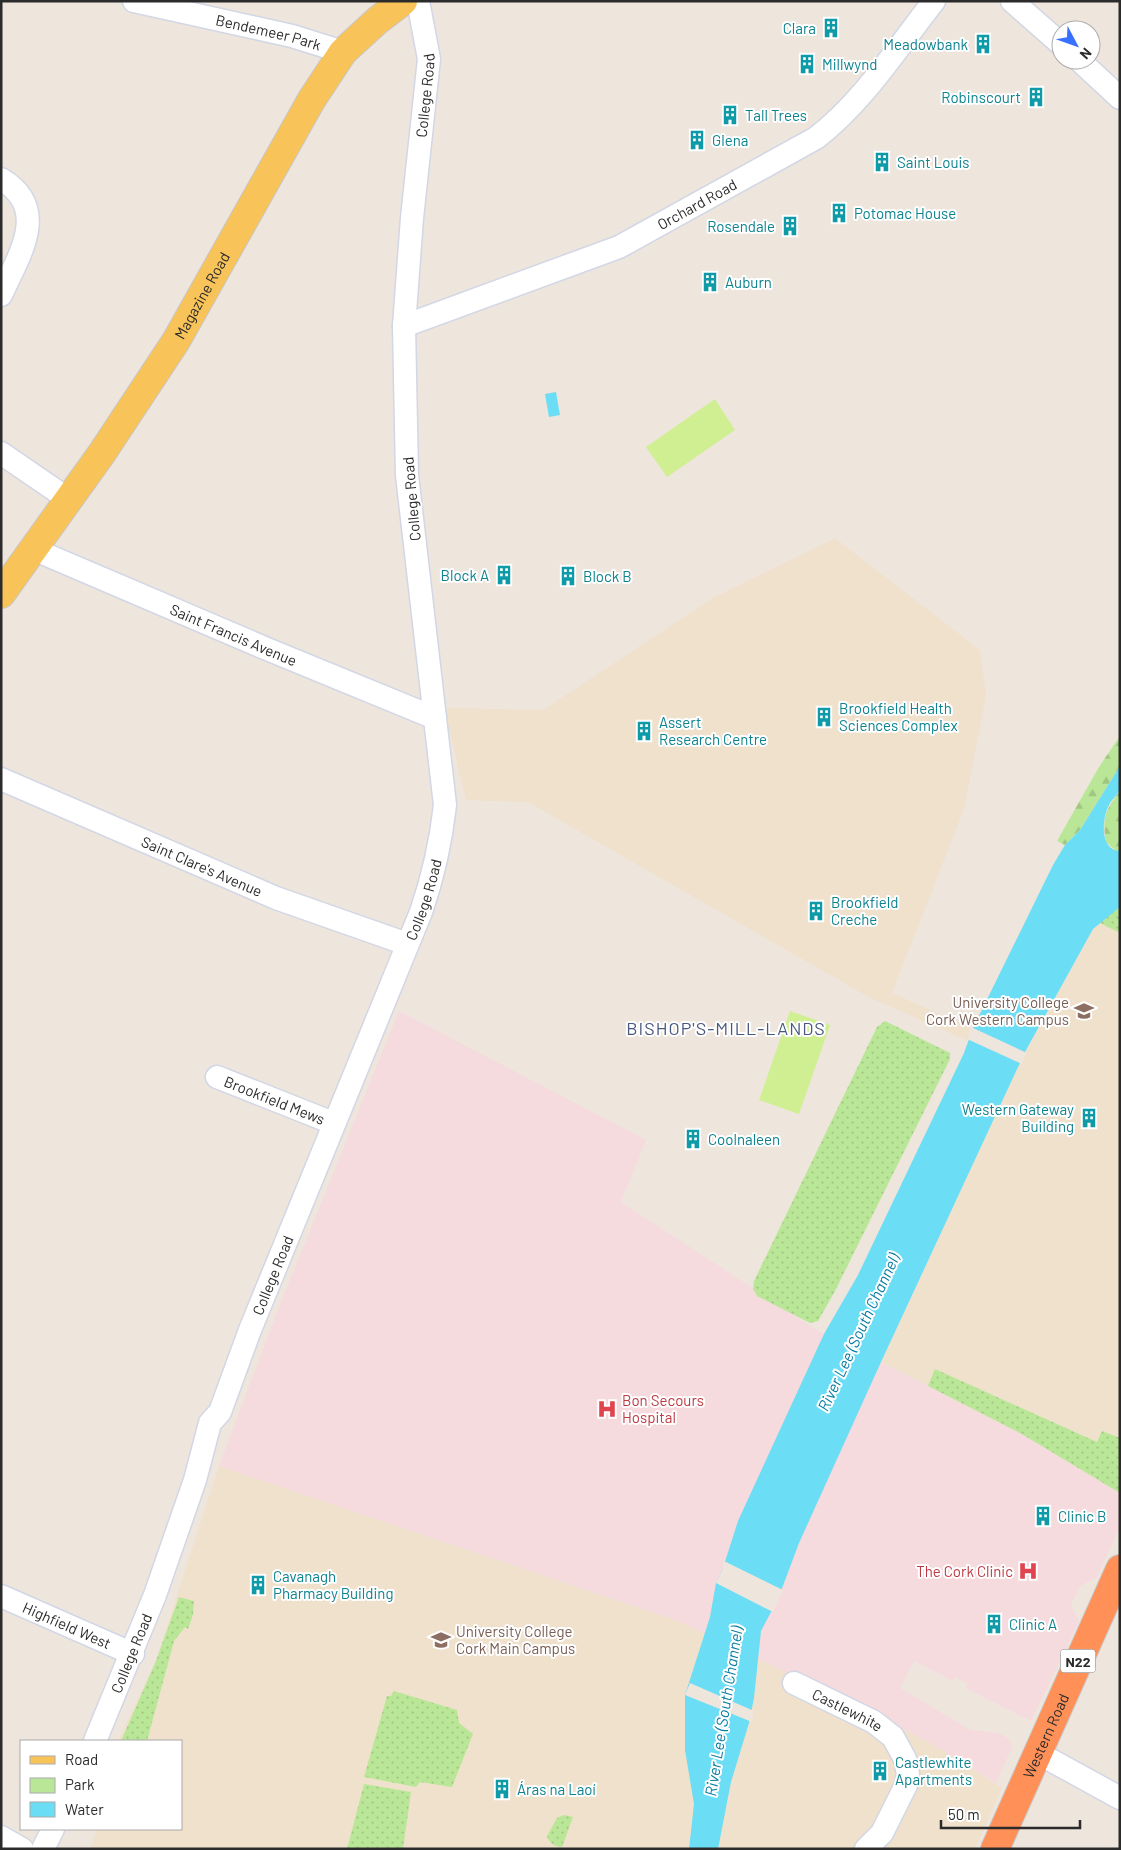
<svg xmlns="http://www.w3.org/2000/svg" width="1121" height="1850" viewBox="0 0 1121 1850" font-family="Barlow,sans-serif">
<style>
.education{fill:#f0e1cc}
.medical{fill:#f5dade}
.green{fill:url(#green-dots)}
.forest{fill:url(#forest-firs)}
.pitch{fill:#d0ef92}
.water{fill:#6bddf5}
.pier{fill:#eee5dd}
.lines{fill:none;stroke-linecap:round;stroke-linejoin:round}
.minor-casing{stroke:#d2d7e5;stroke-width:25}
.major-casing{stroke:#c8c8c8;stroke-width:30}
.highway-casing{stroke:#c8c8c8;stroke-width:30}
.minor{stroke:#fff;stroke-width:22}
.major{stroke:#f8c358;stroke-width:28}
.highway{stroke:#ff9057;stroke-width:28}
.labels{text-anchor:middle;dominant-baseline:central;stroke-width:4;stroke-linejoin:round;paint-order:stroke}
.shield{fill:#fff;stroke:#6b6b6b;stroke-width:1}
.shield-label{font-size:14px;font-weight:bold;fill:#2b2b2b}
.culture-label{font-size:15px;fill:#0d838f;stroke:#fff;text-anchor:start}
.street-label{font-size:15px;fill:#2b2b2b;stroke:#fff}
.education-label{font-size:15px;fill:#785e54;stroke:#fff;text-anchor:end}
.health-label{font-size:15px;fill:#be3a42;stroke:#fff;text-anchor:start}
.water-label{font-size:16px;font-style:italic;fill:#067da4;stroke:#fff}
.quarter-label{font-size:18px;letter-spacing:1px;fill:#49587f;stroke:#fff}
</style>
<defs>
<pattern id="green-dots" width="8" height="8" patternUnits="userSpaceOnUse" patternTransform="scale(1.25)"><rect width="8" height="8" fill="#bae797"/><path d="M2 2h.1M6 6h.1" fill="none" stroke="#a0c682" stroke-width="1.8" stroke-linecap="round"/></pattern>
<pattern id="forest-firs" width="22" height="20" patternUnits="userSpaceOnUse" patternTransform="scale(1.25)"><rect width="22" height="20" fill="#bae797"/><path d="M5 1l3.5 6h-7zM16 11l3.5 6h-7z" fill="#a0c682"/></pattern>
</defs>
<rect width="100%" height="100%" fill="#eee5dd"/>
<g class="education">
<polygon points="835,538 980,650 986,695 964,809 892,993 1025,1052 1093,929 1120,907 1120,1493 1020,1433 881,1362 1020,1063 870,998 528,802 466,800 444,708 543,710 713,598"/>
<polygon points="219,1466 678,1621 860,1707 936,1746 1002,1788 975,1849 90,1849 97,1829 181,1829 181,1741 118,1741 156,1660"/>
</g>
<polygon class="medical" points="399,1011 646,1140 621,1202 815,1329 1020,1433 1120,1493 1120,1527 1097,1577 1080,1586 1075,1596 1071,1605 1079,1621 1031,1721 966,1688 968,1684 955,1677 953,1681 914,1661 900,1688 970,1730 998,1733 1009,1739 1012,1747 996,1783 936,1746 860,1707 678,1621 219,1466 279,1307"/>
<g class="green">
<polygon points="1120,907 1120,933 1100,923"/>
<polygon points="885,1021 950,1053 950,1059 835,1291 818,1321 810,1323 757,1296 753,1289 754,1281 877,1027"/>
<polygon points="935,1369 1097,1442 1102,1431 1120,1438 1120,1493 1020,1433 928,1386"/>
<polygon points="179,1597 194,1601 193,1615 188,1629 185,1627 174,1641 147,1741 121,1741 156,1661"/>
<polygon points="394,1691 457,1710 459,1723 473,1734 452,1787 420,1782 416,1787 364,1777 387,1696 391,1696"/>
<polygon points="364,1784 411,1792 403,1849 347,1849"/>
<path d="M564,1815L573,1817L562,1847C555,1847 549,1843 547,1836L557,1818Z"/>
</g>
<g class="forest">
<polygon points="1120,736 1120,766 1080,830 1065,845 1057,841 1099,767"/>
<path d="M1120,791V851H1116L1106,842C1102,818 1105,810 1120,791Z"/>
</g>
<g class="pitch">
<polygon points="715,399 735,430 667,477 646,447"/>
<polygon points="790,1011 830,1025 799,1114 759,1100"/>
</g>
<g class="water">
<polygon points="556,392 560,415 549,417 545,394"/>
<path d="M1120,766C1120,773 1121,782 1120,789C1118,795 1111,800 1109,805C1102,818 1099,850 1120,851V907L1093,929L1025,1052L881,1362L799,1543L778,1599L761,1631L754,1698L749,1723L731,1782L718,1849H689L694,1804L685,1750V1695L710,1617L716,1583L722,1571L738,1521L824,1334L858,1275L964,1053L973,1028L1053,865L1065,845L1080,830Z"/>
</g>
<g class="pier">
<polygon points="971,1027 1027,1053 1022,1064 967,1039"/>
<polygon points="724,1561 783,1590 773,1612 716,1583 722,1571"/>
<polygon points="690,1683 754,1711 752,1722 685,1695"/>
</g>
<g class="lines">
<defs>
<g id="minor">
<path id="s1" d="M134,1L292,36L343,52"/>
<polyline points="1012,1 1061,44"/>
<polyline points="1079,60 1120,98"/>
<path d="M1,179C51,209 19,255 1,295"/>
<path id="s2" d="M404,326L619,247L816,138C863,102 897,48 934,1"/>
<polyline points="1,453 68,499"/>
<path id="s3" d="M33,549L267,649L435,718"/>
<path id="s4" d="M1,779L276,898L407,944"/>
<path id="s5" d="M217,1077L333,1123"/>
<path id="s6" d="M1,1596L133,1654"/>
<path id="s7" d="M794,1683L874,1722L893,1737L905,1759L908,1774L906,1785L882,1833L866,1849"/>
<path id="s8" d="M95,1741L155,1595L195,1480L210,1423L220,1412L250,1330L421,912C433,877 441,841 445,805L407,475L404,326L412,218L429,59L418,1"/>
<polyline points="1036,1752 1120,1798"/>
<polyline points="1,1837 22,1849"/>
<polyline points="43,1849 53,1829"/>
</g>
<g id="major">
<path id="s9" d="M1,594L102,453L176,341L312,99L343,52L378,20L403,1"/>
</g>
<g id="highway">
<path id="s10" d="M995,1849L1120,1569"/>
</g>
</defs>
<use href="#minor" class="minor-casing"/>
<use href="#major" class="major-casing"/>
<use href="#highway" class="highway-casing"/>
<use href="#minor" class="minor"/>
<use href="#major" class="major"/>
<use href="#highway" class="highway"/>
</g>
<defs>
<symbol id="building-bare" viewBox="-9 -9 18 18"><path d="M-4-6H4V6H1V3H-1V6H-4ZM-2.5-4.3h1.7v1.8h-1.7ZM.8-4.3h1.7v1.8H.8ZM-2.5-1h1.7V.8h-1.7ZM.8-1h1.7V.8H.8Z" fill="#0f9aa8" stroke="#fff" stroke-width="2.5" paint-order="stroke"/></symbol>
<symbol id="university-bare" viewBox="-9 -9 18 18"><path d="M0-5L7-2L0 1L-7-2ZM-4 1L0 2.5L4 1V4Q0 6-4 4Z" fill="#8d6e63" stroke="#fff" stroke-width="2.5" paint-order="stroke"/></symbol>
<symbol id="hospital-bare" viewBox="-9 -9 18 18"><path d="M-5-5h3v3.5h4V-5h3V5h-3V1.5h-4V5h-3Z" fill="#e0444e" stroke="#fff" stroke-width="2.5" paint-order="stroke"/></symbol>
</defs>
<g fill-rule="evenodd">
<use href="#building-bare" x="817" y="14" width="28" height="28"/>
<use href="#building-bare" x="969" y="30" width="28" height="28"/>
<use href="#building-bare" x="793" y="50" width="28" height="28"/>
<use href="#building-bare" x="1022" y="83" width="28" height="28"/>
<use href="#building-bare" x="716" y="101" width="28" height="28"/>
<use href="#building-bare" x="683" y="126" width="28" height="28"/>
<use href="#building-bare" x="868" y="148" width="28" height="28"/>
<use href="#building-bare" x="825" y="199" width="28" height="28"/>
<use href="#building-bare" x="776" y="212" width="28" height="28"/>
<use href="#building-bare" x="696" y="268" width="28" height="28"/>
<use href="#building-bare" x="490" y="561" width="28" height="28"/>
<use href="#building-bare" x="554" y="562" width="28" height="28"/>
<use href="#building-bare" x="810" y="703" width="28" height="28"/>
<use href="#building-bare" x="630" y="717" width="28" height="28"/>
<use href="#building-bare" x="802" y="897" width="28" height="28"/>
<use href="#university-bare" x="1070" y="997" width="28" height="28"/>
<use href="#building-bare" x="1075" y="1104" width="28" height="28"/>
<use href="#building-bare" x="679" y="1125" width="28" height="28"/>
<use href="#hospital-bare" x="593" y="1395" width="28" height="28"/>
<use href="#building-bare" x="1029" y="1502" width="28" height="28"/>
<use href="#hospital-bare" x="1014" y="1557" width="28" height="28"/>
<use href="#building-bare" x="244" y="1571" width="28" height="28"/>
<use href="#building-bare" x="980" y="1610" width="28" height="28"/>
<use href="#university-bare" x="427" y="1626" width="28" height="28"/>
<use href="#building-bare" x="866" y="1757" width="28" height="28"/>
<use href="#building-bare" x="488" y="1775" width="28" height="28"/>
</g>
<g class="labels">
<rect class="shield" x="1060.5" y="1649.5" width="35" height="23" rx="4"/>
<g class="shield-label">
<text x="1078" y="1661">N22</text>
</g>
<g class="culture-label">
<text x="816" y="28" text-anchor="end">Clara</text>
<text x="968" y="44" text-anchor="end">Meadowbank</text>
<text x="822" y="64">Millwynd</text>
<text x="1021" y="97" text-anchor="end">Robinscourt</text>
<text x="745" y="115">Tall Trees</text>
<text x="712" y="140">Glena</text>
<text x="897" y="162">Saint Louis</text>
<text x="854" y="213">Potomac House</text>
<text x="775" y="226" text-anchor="end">Rosendale</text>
<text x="725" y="282">Auburn</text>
<text x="489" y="575" text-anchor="end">Block A</text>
<text x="583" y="576">Block B</text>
<text x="839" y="708">Brookfield Health<tspan x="839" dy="17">Sciences Complex</tspan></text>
<text x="659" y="722">Assert<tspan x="659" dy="17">Research Centre</tspan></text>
<text x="831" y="902">Brookfield<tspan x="831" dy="17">Creche</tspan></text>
<text x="1074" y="1109" text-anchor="end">Western Gateway<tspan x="1074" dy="17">Building</tspan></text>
<text x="708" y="1139">Coolnaleen</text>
<text x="1058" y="1516">Clinic B</text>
<text x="273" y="1576">Cavanagh<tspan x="273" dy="17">Pharmacy Building</tspan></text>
<text x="1009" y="1624">Clinic A</text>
<text x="895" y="1762">Castlewhite<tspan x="895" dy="17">Apartments</tspan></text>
<text x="517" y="1789">Áras na Laoí</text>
</g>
<g class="street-label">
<text stroke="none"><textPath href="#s1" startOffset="138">Bendemeer Park</textPath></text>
<text stroke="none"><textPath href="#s8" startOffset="1715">College Road</textPath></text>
<text stroke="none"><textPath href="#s2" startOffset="318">Orchard Road</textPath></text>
<text stroke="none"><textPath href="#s9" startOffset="360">Magazine Road</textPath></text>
<text transform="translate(411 499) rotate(-95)">College Road</text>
<text stroke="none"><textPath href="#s3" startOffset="218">Saint Francis Avenue</textPath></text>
<text stroke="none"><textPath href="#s4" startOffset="219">Saint Clare's Avenue</textPath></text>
<text stroke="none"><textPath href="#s8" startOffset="905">College Road</textPath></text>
<text stroke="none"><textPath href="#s5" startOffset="62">Brookfield Mews</textPath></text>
<text stroke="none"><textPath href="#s8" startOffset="500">College Road</textPath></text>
<text stroke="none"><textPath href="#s6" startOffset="72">Highfield West</textPath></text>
<text stroke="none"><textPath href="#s8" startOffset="95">College Road</textPath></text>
<text stroke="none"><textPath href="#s7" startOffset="60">Castlewhite</textPath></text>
<text stroke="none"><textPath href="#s10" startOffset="124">Western Road</textPath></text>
</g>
<g class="education-label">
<text x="1069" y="1002">University College<tspan x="1069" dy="17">Cork Western Campus</tspan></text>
<text x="456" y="1631" text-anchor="start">University College<tspan x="456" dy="17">Cork Main Campus</tspan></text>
</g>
<g class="health-label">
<text x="622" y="1400">Bon Secours<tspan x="622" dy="17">Hospital</tspan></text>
<text x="1013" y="1571" text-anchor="end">The Cork Clinic</text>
</g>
<g class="water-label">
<text transform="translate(858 1332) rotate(-65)">River Lee (South Channel)</text>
<text transform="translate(723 1711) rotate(-81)">River Lee (South Channel)</text>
</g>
<g class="quarter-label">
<text x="726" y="1028">BISHOP'S-MILL-LANDS</text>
</g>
</g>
<rect width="1121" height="1850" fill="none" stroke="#2b2b2b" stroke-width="5"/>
<rect x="20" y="1740" width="162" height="90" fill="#ffffff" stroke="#aaaaaa"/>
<rect x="30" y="1756" width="25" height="8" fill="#f8c358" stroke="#aaaaaa"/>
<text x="65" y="1765" font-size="15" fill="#2b2b2b">Road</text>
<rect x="30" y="1778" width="25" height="15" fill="#bae797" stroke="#aaaaaa"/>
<text x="65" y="1790" font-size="15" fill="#2b2b2b">Park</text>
<rect x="30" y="1802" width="25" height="15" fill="#6bddf5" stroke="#aaaaaa"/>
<text x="65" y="1815" font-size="15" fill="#2b2b2b">Water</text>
<g transform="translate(1076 45) rotate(131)"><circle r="24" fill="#ffffff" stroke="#aaaaaa"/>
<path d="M0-4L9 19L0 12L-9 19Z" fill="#3971ff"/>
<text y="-8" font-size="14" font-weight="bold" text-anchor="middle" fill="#2b2b2b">N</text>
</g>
<path d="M941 1820v8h139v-8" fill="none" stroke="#2b2b2b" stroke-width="2.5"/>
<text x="948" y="1820" font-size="15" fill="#2b2b2b" stroke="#ffffff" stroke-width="4" paint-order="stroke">50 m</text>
</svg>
